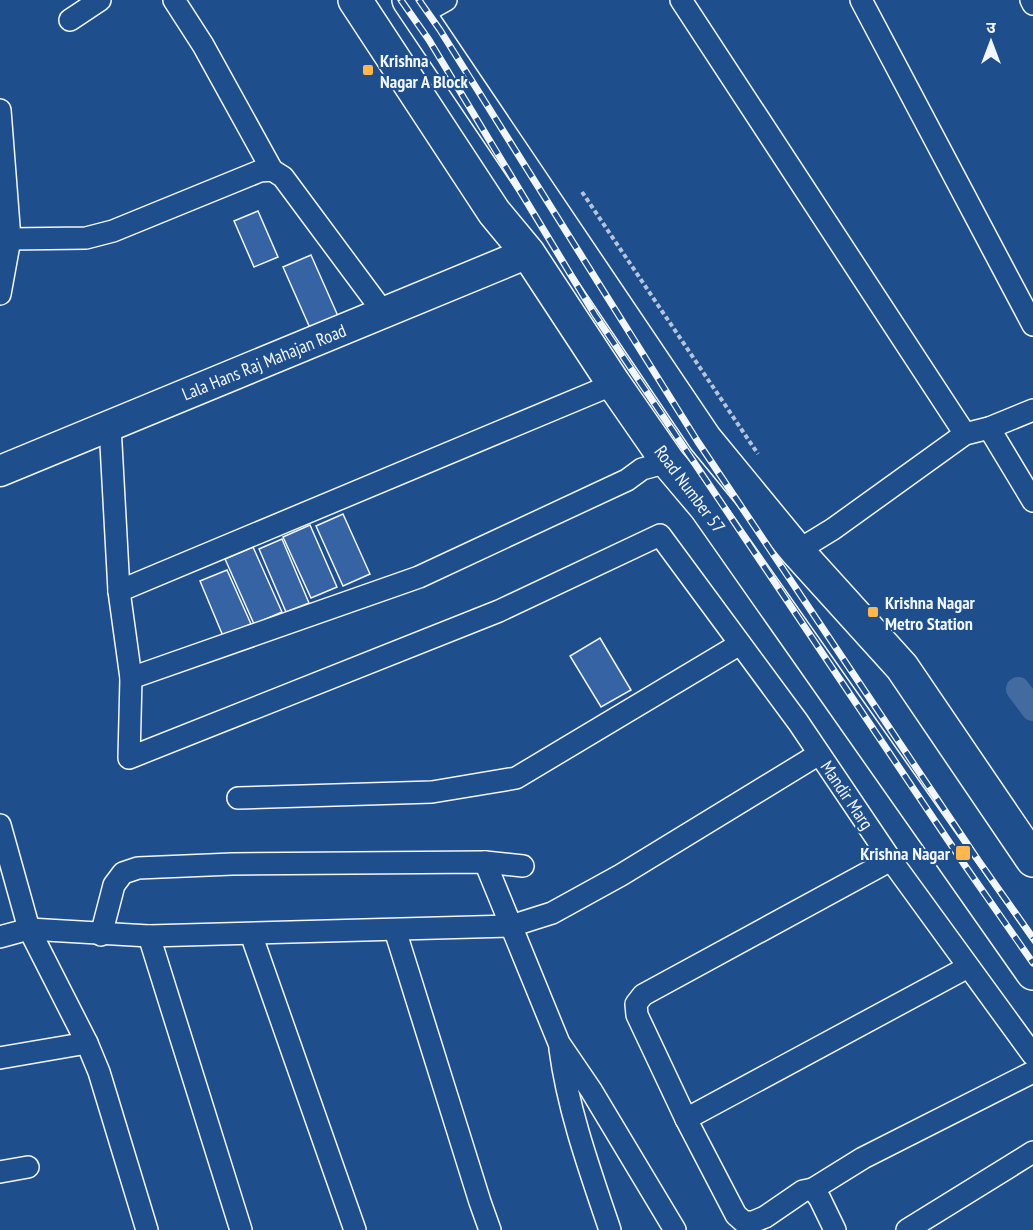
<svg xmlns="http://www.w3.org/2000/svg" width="1033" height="1230" viewBox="0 0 1033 1230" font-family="'PT Sans Narrow','Noto Sans Devanagari',sans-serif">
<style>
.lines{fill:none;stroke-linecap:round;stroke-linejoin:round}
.canal{stroke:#446ba0;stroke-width:24}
.building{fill:#3563a3;stroke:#f2f6ff;stroke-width:1.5}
.street-casing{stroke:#f2f6ff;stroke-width:24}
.secondary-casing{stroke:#f2f6ff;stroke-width:33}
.primary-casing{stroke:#f2f6ff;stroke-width:36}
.path{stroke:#b3c4dc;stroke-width:4;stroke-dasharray:4.5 3;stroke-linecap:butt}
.street{stroke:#1f4e8c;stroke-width:21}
.secondary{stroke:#1f4e8c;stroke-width:30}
.primary{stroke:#1f4e8c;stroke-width:33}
.rail-casing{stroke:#f2f6ff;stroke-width:7}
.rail{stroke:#1f4e8c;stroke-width:4.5;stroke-dasharray:14;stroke-linecap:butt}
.poi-dot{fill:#ffb74d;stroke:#1f4e8c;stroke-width:2}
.labels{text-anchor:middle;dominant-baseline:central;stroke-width:4.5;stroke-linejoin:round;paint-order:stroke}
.poi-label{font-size:18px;font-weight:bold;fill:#f2f6ff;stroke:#1f4e8c;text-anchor:start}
.street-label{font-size:18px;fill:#f2f6ff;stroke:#1f4e8c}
</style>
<rect width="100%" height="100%" fill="#1f4e8c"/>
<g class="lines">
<polyline class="canal" points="1018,689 1033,709"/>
</g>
<g class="building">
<polygon points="258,211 278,257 254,267 234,221"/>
<polygon points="311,255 338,316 310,328 283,267"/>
<polygon points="343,514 370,574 343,586 316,526"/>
<polygon points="310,525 337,587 311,598 283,537"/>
<polygon points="282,539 309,603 286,612 259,549"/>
<polygon points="253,547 282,612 254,624 225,559"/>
<polygon points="227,570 251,624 223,636 200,581"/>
<polygon points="600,638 631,690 601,707 570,656"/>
</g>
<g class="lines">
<defs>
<g id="street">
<polyline points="174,0 203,45 272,170"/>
<polyline points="681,0 965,434"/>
<polyline points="861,0 1033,325"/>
<polyline points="1031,0 1033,4"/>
<polyline points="419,15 446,0"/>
<polyline points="70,20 100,0"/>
<polyline points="0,110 10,239 0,294"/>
<polyline points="10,239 86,238 113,231 260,171 272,170 283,177 384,313"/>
<polyline points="110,426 119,591 131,678 129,758 499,611 660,535 798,722 891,860 1033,1055"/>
<polyline points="989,428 1033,501"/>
<polyline points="797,551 833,529 965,434 989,428 1033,410"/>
<polyline points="119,591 614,384"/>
<polyline points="131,678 419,577 627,480 642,469 668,462"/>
<polyline points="238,798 432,792 516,778 740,644"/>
<polyline points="0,825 29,929 87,1043 99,1072 147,1230"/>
<polyline points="485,862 559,1043 591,1090 675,1230"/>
<polyline points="395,930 480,1202 490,1230"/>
<polyline points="251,934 355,1230"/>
<polyline points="101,935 114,885 123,873 138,868 232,864 485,862 523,866"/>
<polyline points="149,936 241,1230"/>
<polyline points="0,937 29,929 149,936 511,926 552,913 621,875 819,754"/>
<path d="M560,1049C568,1110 590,1171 610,1230"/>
<polyline points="0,1058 87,1043"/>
<polyline points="686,1119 968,967"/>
<polyline points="0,1172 28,1167"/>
<polyline points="813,1189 863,1158 1033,1072"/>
<polyline points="835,1230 820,1199 813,1189 803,1191 765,1217 753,1222 744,1222 736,1215 686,1119 637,1015 636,1004 643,995 891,860"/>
<polyline points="907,1230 1033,1152"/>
</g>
<polyline id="secondary" points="0,471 528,253"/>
<g id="primary">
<polyline points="355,0 494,212 528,253 614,384 668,462 706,507 1033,973"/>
<polyline points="409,0 705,439 797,551 902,667 1033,860"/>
</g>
</defs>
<use href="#street" class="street-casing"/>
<use href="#secondary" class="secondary-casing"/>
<use href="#primary" class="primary-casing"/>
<polyline class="path" points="582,192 758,454"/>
<use href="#street" class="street"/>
<use href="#secondary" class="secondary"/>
<use href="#primary" class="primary"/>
<defs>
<g id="rail">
<polyline points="401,0 429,40 595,315 966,867 1033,963"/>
<polyline points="419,0 440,30 698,442 978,860 1033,938"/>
</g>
</defs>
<use href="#rail" class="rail-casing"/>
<use href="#rail" class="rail"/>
</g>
<g class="poi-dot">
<rect x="362" y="64" width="12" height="12" rx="3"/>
<rect x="867" y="606" width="12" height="12" rx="3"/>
<rect x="955" y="845" width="16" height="16" rx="3"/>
</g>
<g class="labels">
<g class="poi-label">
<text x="380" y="60">Krishna<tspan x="380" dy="21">Nagar A Block</tspan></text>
<text x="885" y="602">Krishna Nagar<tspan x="885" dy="21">Metro Station</tspan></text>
<text x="950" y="853" text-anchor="end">Krishna Nagar</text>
</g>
<g class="street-label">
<text transform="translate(264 362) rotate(-22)">Lala Hans Raj Mahajan Road</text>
<text transform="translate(690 489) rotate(53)">Road Number 57</text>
<text transform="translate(847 795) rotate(56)">Mandir Marg</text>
</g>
</g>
<g transform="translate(991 42)" stroke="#1f4e8c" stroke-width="4.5" paint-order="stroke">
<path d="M0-4.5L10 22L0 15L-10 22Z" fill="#f2f6ff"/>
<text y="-9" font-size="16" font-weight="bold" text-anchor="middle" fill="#f2f6ff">उ</text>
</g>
</svg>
